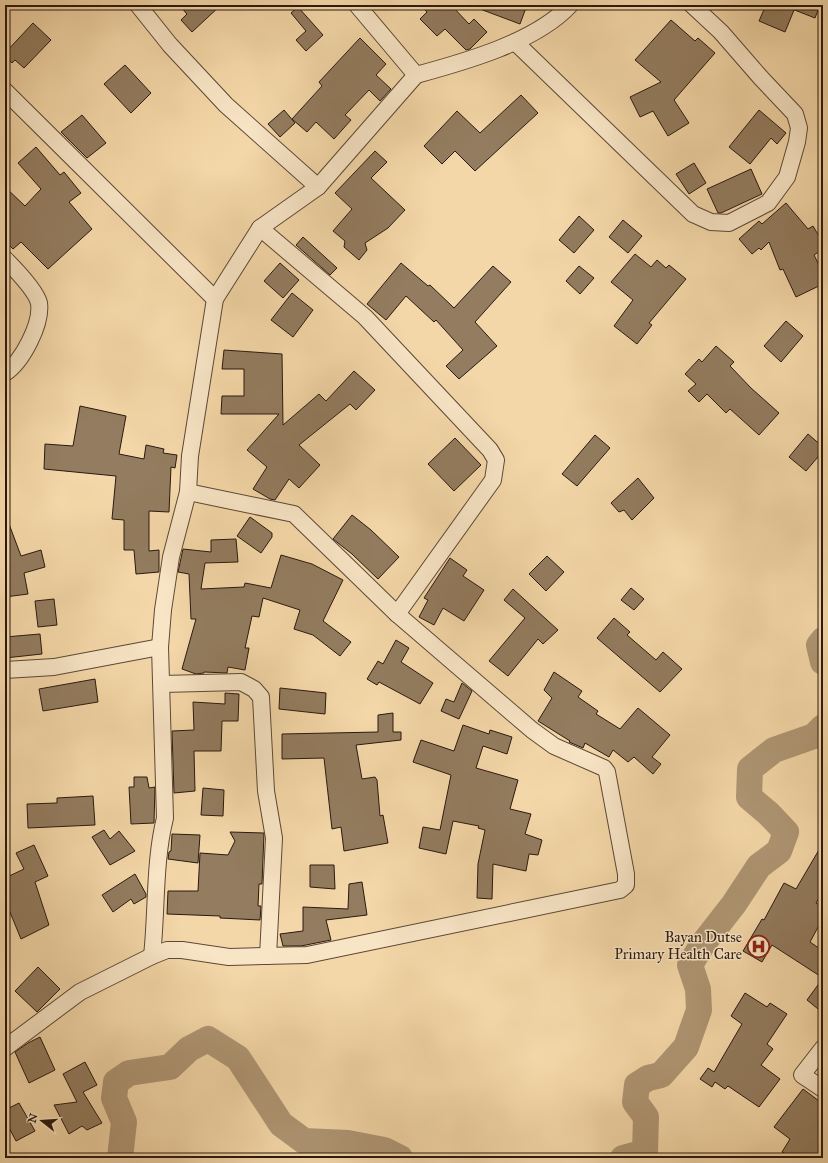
<svg xmlns="http://www.w3.org/2000/svg" width="828" height="1163" viewBox="0 0 828 1163" font-family="'IM FELL Great Primer',serif">
<style>
.lines{fill:none;stroke-linecap:round;stroke-linejoin:round}
.river{stroke:#af9674;stroke-width:26}
.building{fill:#937c5f;stroke:#2a1910}
.minor-casing{stroke:#5c4836;stroke-width:18}
.minor{stroke:#f8e5c6;stroke-width:16}
.labels{text-anchor:middle;dominant-baseline:central;stroke-width:3;stroke-linejoin:round;paint-order:stroke}
.poi-label{font-size:15px;fill:#2a1910;stroke:#f8e5c6;text-anchor:end}
</style>
<rect width="100%" height="100%" fill="#f4d7a8"/>
<filter id="stains"><feTurbulence type="fractalNoise" baseFrequency=".005" numOctaves="4"/><feColorMatrix values="0 0 0 0 .2 0 0 0 0 .09 0 0 0 0 .02 0 0 0 .5 -.17"/></filter>
<radialGradient id="worn" r=".72"><stop offset=".6" stop-color="#630" stop-opacity="0"/><stop offset="1" stop-color="#630" stop-opacity=".3"/></radialGradient>
<g class="lines">
<g class="river">
<polyline points="823,640 819,645 823,662"/>
<polyline points="120,1158 124,1122 114,1098 116,1082 129,1073 170,1067 189,1049 208,1039 238,1058 281,1124 304,1141 348,1143 384,1150 400,1158"/>
<polyline points="623,1158 645,1152 646,1117 635,1102 637,1085 648,1078 661,1075 686,1047 699,1010 698,989 690,965 702,945 734,904 759,866 779,851 786,832 769,814 749,797 750,769 774,750 814,736 823,727"/>
</g>
</g>
<g class="building">
<polygon points="179,5 221,5 192,32 181,20 187,14"/>
<polygon points="420,5 451,5 469,24 474,19 487,32 470,49 466,50 445,29 437,36 420,19 427,12"/>
<polygon points="472,5 527,5 520,24 472,6"/>
<polygon points="766,5 783,6 820,5 815,18 792,9 794,10 785,32 759,21"/>
<polygon points="298,7 323,35 306,51 296,40 306,31 291,13"/>
<polygon points="671,20 695,41 698,38 715,53 674,100 689,123 668,136 653,111 640,117 630,97 661,82 635,60"/>
<polygon points="33,23 51,40 24,68 15,60 12,63 5,56 5,53"/>
<polygon points="360,38 386,64 376,75 391,89 380,101 369,90 345,115 351,120 334,139 316,122 307,132 292,119 322,86 319,82"/>
<polygon points="125,65 151,93 131,113 104,84"/>
<polygon points="521,95 538,113 475,171 455,151 442,164 424,146 457,111 480,133"/>
<polygon points="284,110 295,123 280,137 268,124"/>
<polygon points="759,110 786,133 777,144 771,138 750,164 729,147"/>
<polygon points="82,115 106,143 87,158 61,132"/>
<polygon points="36,147 60,175 64,172 81,193 69,202 92,229 48,269 21,242 13,249 5,241 5,187 25,206 41,189 18,163"/>
<polygon points="375,151 387,162 371,178 405,210 388,228 365,243 367,250 359,260 344,247 345,241 333,231 352,209 335,193"/>
<polygon points="694,163 706,183 689,194 676,174"/>
<polygon points="751,169 762,194 721,213 718,213 707,189"/>
<polygon points="786,203 808,229 813,226 823,243 823,249 814,255 823,273 823,284 796,297 783,269 780,270 769,242 761,250 759,248 752,254 739,239 759,221 762,224"/>
<polygon points="579,216 594,230 574,253 559,240"/>
<polygon points="623,220 642,236 628,253 609,237"/>
<polygon points="303,237 337,268 330,275 296,245"/>
<polygon points="635,254 651,267 657,260 666,268 669,265 686,279 649,323 652,325 637,344 614,326 633,300 611,282"/>
<polygon points="280,263 299,280 283,298 264,281"/>
<polygon points="401,263 428,286 430,285 454,308 493,266 511,282 475,322 497,346 459,379 446,366 463,350 436,320 434,322 406,296 386,320 367,304"/>
<polygon points="579,266 594,278 580,294 566,281"/>
<polygon points="292,293 313,310 293,337 271,320"/>
<polygon points="786,321 803,336 781,362 764,346"/>
<polygon points="716,346 734,362 730,366 751,388 779,413 759,435 730,409 726,413 707,394 699,402 688,391 696,384 685,374 699,359 702,362"/>
<polygon points="224,350 282,354 283,425 319,394 326,401 354,371 375,390 356,410 350,404 299,445 320,465 299,488 289,479 275,500 270,499 253,489 267,467 247,450 279,414 221,414 222,396 244,396 244,369 222,369"/>
<polygon points="80,406 126,416 119,454 144,459 146,445 164,449 163,453 177,455 175,468 171,467 169,512 149,511 149,551 159,550 159,572 136,574 134,550 124,550 124,520 112,519 116,476 44,469 45,444 73,446"/>
<polygon points="808,434 823,447 823,451 806,471 789,457"/>
<polygon points="595,435 610,448 577,486 562,474"/>
<polygon points="455,438 481,465 454,491 428,464"/>
<polygon points="638,478 654,498 632,520 624,510 619,512 611,503"/>
<polygon points="352,515 371,530 399,557 378,579 352,554 333,539"/>
<polygon points="5,516 6,516 21,556 41,550 45,567 24,573 28,594 5,597"/>
<polygon points="250,517 272,533 272,537 261,553 237,536"/>
<polygon points="236,539 238,562 205,563 201,589 244,587 245,583 271,588 281,555 312,564 343,580 323,621 351,642 340,656 313,635 294,629 300,610 263,598 259,617 252,616 245,648 249,648 245,670 228,667 227,673 204,672 204,673 196,674 182,669 196,619 191,619 189,574 178,572 183,549 211,552 211,540"/>
<polygon points="547,556 564,572 546,591 529,574"/>
<polygon points="450,558 467,570 463,576 484,590 464,621 443,608 434,625 419,617 428,600 424,598"/>
<polygon points="631,588 644,599 634,610 621,600"/>
<polygon points="513,589 558,630 543,644 538,639 508,676 489,661 525,618 504,600"/>
<polygon points="54,599 57,625 38,627 35,601"/>
<polygon points="614,618 630,632 627,635 656,660 663,652 682,669 660,692 597,638"/>
<polygon points="40,634 42,654 5,658 5,637"/>
<polygon points="396,640 409,648 401,662 433,683 420,704 379,682 377,685 367,679 378,661 383,664"/>
<polygon points="554,672 582,691 578,697 598,711 596,714 620,729 638,708 670,735 652,757 661,764 653,774 634,757 628,762 613,750 609,757 585,743 583,748 569,742 570,741 538,721 552,698 544,690"/>
<polygon points="95,679 98,702 43,711 39,689"/>
<polygon points="462,683 472,691 459,719 441,711 446,699 454,702"/>
<polygon points="280,688 326,693 325,714 279,709"/>
<polygon points="225,693 239,694 238,721 222,721 221,751 194,751 195,791 174,793 172,731 194,730 193,702 225,704"/>
<polygon points="393,713 393,732 401,732 401,740 356,745 362,779 375,777 377,780 380,816 383,815 388,843 344,851 341,827 332,829 324,758 282,759 282,734 378,732 378,715"/>
<polygon points="463,725 489,734 490,730 512,737 507,754 483,746 476,768 518,780 510,809 531,814 525,834 542,840 538,855 529,854 526,871 493,864 492,899 477,898 478,864 485,830 478,828 479,826 453,821 446,854 419,848 423,827 440,830 451,775 413,762 421,740 454,751"/>
<polygon points="134,777 147,777 149,788 155,787 154,823 131,824 129,787 134,787"/>
<polygon points="203,788 224,790 223,816 201,815"/>
<polygon points="93,796 95,825 28,828 27,804 57,803 57,798"/>
<polygon points="104,830 110,839 119,831 135,851 110,865 92,837"/>
<polygon points="230,832 264,833 262,884 259,884 258,906 261,906 260,920 220,918 220,916 167,914 168,891 198,891 200,853 228,855 235,841"/>
<polygon points="172,834 200,835 198,863 168,859 169,852 171,851"/>
<polygon points="823,843 823,891 816,903 823,907 823,918 810,942 823,951 823,978 772,945 762,962 743,951 762,919 764,920 784,883 796,889"/>
<polygon points="34,845 48,876 35,882 49,925 21,939 5,900 5,878 24,869 16,853"/>
<polygon points="310,865 334,865 335,889 310,887"/>
<polygon points="135,874 146,894 146,897 134,904 131,899 113,912 102,895"/>
<polygon points="362,882 367,915 326,920 331,940 301,946 283,946 280,934 303,931 303,907 348,909 349,884"/>
<polygon points="38,967 60,989 37,1012 15,991"/>
<polygon points="823,978 823,1013 807,1000"/>
<polygon points="745,993 767,1007 770,1003 787,1014 767,1044 773,1049 761,1065 780,1079 759,1107 728,1086 725,1089 715,1082 712,1087 700,1079 708,1068 714,1072 742,1024 731,1016"/>
<polygon points="40,1037 55,1070 29,1083 15,1052 28,1043"/>
<polygon points="85,1062 97,1085 83,1092 102,1123 87,1130 82,1126 69,1134 54,1105 77,1102 63,1074"/>
<polygon points="803,1089 823,1104 823,1158 792,1158 782,1152 790,1139 774,1127"/>
<polygon points="19,1103 35,1131 16,1141 5,1120 5,1110"/>
</g>
<g class="lines">
<defs>
<g id="minor">
<polyline points="138,5 170,45 226,105 318,187"/>
<polyline points="515,42 693,214 711,222 729,223 768,203 787,177 797,142 799,128 795,114 761,78 721,32 692,5"/>
<path d="M416,75C464,62 536,42 570,5"/>
<polyline points="5,91 215,299"/>
<polyline points="260,228 365,317 490,450 496,460 493,480 397,614"/>
<path d="M5,259C14,268 36,291 39,303C42,324 22,362 5,373"/>
<polyline points="5,670 54,667 160,647"/>
<polyline points="162,684 241,682 254,689 261,697 266,791 274,838 268,956"/>
<path d="M152,956C157,910 154,862 165,818L160,647L163,610L171,557L188,492L190,456L215,299L260,228L318,187L416,75L357,5"/>
<polyline points="5,1048 80,992 152,956 167,950 182,950 229,957 307,955 620,890 626,885 626,874 607,772 604,768 554,746 532,730 397,614 294,514 188,492"/>
<polyline points="823,1048 802,1075 823,1089"/>
</g>
</defs>
<use href="#minor" class="minor-casing"/>
<use href="#minor" class="minor"/>
</g>
<defs>
<symbol id="hospital-ring" viewBox="-11 -11 22 22"><circle r="9.5" fill="#f8e5c6" stroke="#8f2418" stroke-width="1.5"/><path d="M-5-5h3v3.5h4V-5h3V5h-3V1.5h-4V5h-3Z" fill="#8f2418"/></symbol>
</defs>
<g fill-rule="evenodd">
<use href="#hospital-ring" x="746" y="934" width="25" height="25"/>
</g>
<g class="labels">
<g class="poi-label">
<text x="742" y="937">Bayan Dutse<tspan x="742" dy="17">Primary Health Care</tspan></text>
</g>
</g>
<rect width="828" height="1163" fill="none" stroke="#f4d7a8" stroke-width="20"/>
<rect x="6" y="6" width="816" height="1151" fill="none" stroke="#2a1910" stroke-width="2"/>
<rect x="10" y="10" width="808" height="1143" fill="none" stroke="#2a1910"/>
<g transform="translate(42 1121) rotate(287)" stroke="#f8e5c6" stroke-width="3" paint-order="stroke">
<path d="M0-3L7 15L0 10L-7 15Z" fill="#2a1910"/>
<text y="-6" font-size="11" font-weight="bold" text-anchor="middle" fill="#2a1910">N</text>
</g>
<rect width="100%" height="100%" filter="url(#stains)"/>
<rect width="100%" height="100%" fill="url(#worn)"/>
</svg>
